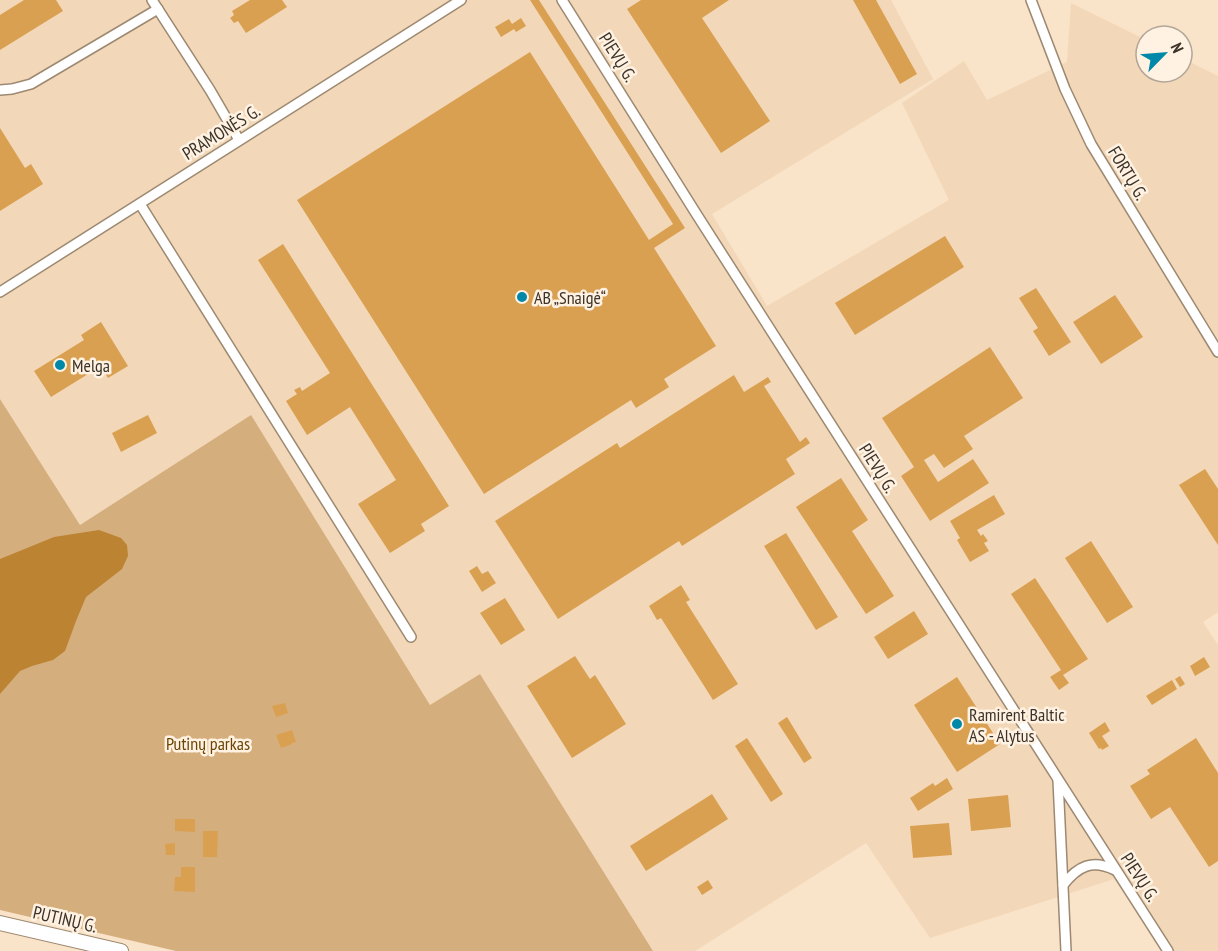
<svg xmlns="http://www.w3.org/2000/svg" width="1218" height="951" viewBox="0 0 1218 951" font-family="'PT Sans Narrow',sans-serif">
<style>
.built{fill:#f2d8b8}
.green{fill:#d5ae7d}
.water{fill:#bc8332}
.building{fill:#daa052}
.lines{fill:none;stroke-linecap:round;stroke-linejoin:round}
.minor-casing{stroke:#9d8971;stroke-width:12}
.secondary-casing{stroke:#9d8971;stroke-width:16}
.minor{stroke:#fff;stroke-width:9}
.secondary{stroke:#fff;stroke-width:14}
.poi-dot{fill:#0088a9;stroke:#fff2e2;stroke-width:2}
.labels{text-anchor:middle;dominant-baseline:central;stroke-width:5;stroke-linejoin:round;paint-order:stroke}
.street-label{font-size:18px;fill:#3b3329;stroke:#fff2e2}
.poi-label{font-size:18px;fill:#3b3329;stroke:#fff2e2;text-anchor:start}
.park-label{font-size:18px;fill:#6c4504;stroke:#fff2e2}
</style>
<rect width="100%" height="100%" fill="#f9e3c9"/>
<polygon class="built" points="0,0 891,0 933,79 712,214 767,306 949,200 902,103 964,61 987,100 1067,62 1071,3 1146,40 1146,72 1182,72 1182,58 1218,76 1218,612 1203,622 1218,645 1218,951 1163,951 1114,879 930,938 866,843 695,951 653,951 480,674 430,705 251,415 80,525 0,399"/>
<polygon class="green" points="0,399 80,525 251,415 430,705 480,674 653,951 176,951 0,910"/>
<polygon class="water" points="99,530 121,538 127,545 128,556 122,569 86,597 76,621 65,651 53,660 32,666 20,671 0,694 0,559 54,537"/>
<g class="building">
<polygon points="24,0 56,0 63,11 0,50 0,15"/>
<polygon points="250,0 282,0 287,7 246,33 238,21 234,23 230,18 234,15 232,11"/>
<polygon points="530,0 539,0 685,228 654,248 716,346 664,379 669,387 636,408 631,400 484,494 297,200 530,52 649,240 673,224"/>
<polygon points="641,0 729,0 702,18 770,121 721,153 627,9"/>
<polygon points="853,0 876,0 917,74 900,84"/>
<polygon points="521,18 526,26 516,32 514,29 501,37 495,27 509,19 512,24"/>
<polygon points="0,128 25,168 31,164 43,184 0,211"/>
<polygon points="945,236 964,267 855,335 835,303"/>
<polygon points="283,244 449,506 421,524 425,531 390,553 358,504 396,480 350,407 307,435 286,401 297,394 294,390 300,387 302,391 330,373 258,260"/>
<polygon points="1036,288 1071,342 1049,356 1033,331 1038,328 1019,298"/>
<polygon points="1115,295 1143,337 1101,364 1073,322"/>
<polygon points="101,322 128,366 108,378 101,366 51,397 34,371 84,340 81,335"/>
<polygon points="990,347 1023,398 964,436 973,449 944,468 934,454 924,460 938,482 973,459 989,483 930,521 901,476 914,467 882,418"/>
<polygon points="734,375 744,392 768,377 771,382 764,386 800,442 806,437 810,443 786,459 795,474 682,546 679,541 558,619 495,521 617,443 620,448"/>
<polygon points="148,415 157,433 121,452 112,433"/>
<polygon points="1205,469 1218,489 1218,545 1179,485"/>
<polygon points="841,478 868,520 852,531 894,596 866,614 796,507"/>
<polygon points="994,495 1005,514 977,530 981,536 983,534 988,541 984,543 989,551 970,562 957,540 960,538 950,521"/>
<polygon points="786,533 838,617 816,630 764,546"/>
<polygon points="1091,541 1133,607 1107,623 1065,558"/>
<polygon points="477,566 482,574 488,571 496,583 482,592 469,571"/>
<polygon points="1035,578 1088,659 1063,675 1069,683 1059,690 1050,677 1061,670 1011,594"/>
<polygon points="681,585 690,600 686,602 738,684 713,700 661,618 657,620 649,606"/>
<polygon points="505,598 525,630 501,645 480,613"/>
<polygon points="914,611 928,634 888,659 874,637"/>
<polygon points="575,656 590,679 595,675 626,724 572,758 527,686"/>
<polygon points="1204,657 1210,667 1195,676 1190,666"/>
<polygon points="1180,676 1185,684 1180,687 1175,679"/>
<polygon points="957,677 1000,744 957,772 914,705"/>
<polygon points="1172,680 1177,689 1152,705 1146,696"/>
<polygon points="285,703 288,713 276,717 272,706"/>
<polygon points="787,717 812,758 804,763 778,723"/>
<polygon points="1105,722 1110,731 1102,736 1109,746 1102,750 1101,748 1099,749 1089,733"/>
<polygon points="292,730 296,742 292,743 292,744 281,748 276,735"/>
<polygon points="747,738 783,794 771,802 735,746"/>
<polygon points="1196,738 1218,773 1218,861 1209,867 1170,807 1151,819 1130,786 1150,774 1147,770"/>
<polygon points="947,778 953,789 918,811 910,798 933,783 935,786"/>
<polygon points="712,794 728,819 646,871 630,846"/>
<polygon points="1008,795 1011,827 971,831 968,799"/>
<polygon points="175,819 195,819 195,832 175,831"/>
<polygon points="949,823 952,855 913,858 910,826"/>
<polygon points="203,831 218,831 217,857 203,857"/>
<polygon points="175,843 175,855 166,855 165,844"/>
<polygon points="181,867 195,867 195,892 174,891 175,877 181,877"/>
<polygon points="708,880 713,888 702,895 697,887"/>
</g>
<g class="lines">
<defs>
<g id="minor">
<polyline points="152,0 210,90 239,140"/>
<polyline points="562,0 697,215 1168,951"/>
<polyline points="1031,0 1065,89 1091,144 1218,352"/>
<polyline points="0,90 12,89 31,84 158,9"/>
<polyline points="140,204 411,637"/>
<polyline points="0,292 461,0"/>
<polyline points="1058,780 1066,951"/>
<path d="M1063,885C1078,866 1092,859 1115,870"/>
</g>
<polyline id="secondary" points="0,923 121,951"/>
</defs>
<use href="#minor" class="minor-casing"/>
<use href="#secondary" class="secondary-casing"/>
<use href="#minor" class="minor"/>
<use href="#secondary" class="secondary"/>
</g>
<g class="poi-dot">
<circle cx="522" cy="297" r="6"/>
<circle cx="60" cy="365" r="6"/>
<circle cx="957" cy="724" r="6"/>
</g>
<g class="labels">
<g class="street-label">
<text transform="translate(618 57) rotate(58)">PIEVŲ G.</text>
<text transform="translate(221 132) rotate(-32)">PRAMONĖS G.</text>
<text transform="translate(1128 173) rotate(59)">FORTŲ G.</text>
<text transform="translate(878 468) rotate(58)">PIEVŲ G.</text>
<text transform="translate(1140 877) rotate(57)">PIEVŲ G.</text>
<text transform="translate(65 919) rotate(13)">PUTINŲ G.</text>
</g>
<g class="poi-label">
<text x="534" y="297">AB „Snaigė“</text>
<text x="72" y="365">Melga</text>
<text x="969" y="714">Ramirent Baltic<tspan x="969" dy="21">AS - Alytus</tspan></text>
</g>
<g class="park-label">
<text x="208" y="743">Putinų parkas</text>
</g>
</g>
<g transform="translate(1164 54) rotate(65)"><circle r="28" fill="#fff2e2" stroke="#b1a698" stroke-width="1.5"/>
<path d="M0-4.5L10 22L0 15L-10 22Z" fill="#0088a9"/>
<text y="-9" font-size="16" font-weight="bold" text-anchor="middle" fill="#3b3329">N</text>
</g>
</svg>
